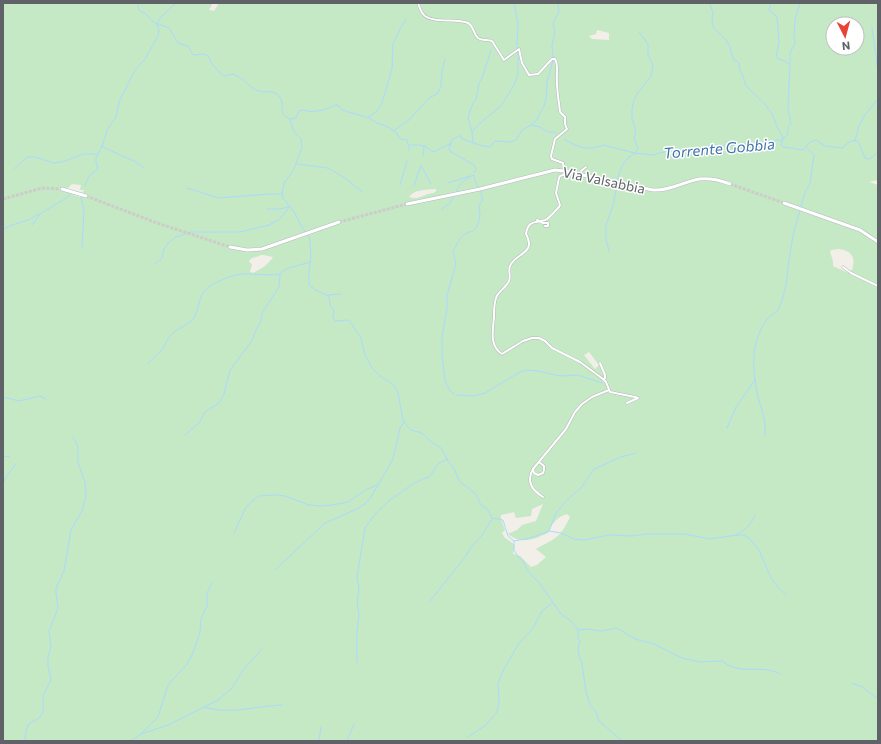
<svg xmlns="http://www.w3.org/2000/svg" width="881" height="744" viewBox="0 0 881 744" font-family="Commissioner,sans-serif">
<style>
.green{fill:#c5e8c5;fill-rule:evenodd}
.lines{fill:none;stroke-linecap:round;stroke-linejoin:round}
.stream{stroke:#aadaff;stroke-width:1}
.secondary-tunnel{stroke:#ccccc8;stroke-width:3;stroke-dasharray:3 1.5;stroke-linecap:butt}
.street-casing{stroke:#b5b8bc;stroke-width:3}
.secondary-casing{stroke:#b6babf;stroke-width:4}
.street{stroke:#fff;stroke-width:2}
.secondary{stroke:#fff;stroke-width:3}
.labels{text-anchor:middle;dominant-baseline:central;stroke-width:3;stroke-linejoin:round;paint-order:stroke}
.street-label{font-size:14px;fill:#5f6368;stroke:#fff}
.water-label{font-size:15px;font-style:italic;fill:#4174aa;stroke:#fff}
</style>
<rect width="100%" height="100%" fill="#f1efe8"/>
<path class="green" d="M3,3H213L209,10L214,11L219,3L227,4V3H878V180L869,182L878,185V741H3ZM833,24H857V48H833ZM597,30L609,33V40L592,39L589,36L596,34ZM72,184L81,185L80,190H84L80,197L66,192L65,188H68ZM436,189V191L434,193C426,193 418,201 409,197C414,189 427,190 436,189ZM839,249C852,251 856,257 852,270L848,273L833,266V261L830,252L831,250ZM261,255H264L273,257C268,265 261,269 253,273L250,272L252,264L249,262C250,257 256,258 261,255ZM589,352L599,365L595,369L584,355ZM543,504L536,521L522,525L517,530L508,534C521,545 535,539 548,533C552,523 557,517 567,514L570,517C560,538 556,538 536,549L546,557L537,565L531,567L520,556L513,554L515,545L505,538L502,533L505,530L501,519V515L514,512L516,518L531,516L532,509Z"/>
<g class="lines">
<g class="stream">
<path d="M137,3L139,10L146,14L153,22L169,28L178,43L188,46L193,55L204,54L208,56L212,64L223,76C227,76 231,73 235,75C244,78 250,89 259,91C267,94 271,88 279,96C287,106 276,113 290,119L296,118L299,111L303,110C310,113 321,111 329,108C332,106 333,105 338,105L342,110L369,118L377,123L386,126L396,132L400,139L407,140L408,145H420L425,146L433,152L450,144L453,138H456L458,136H461L462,139C472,142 480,146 490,147L495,141L509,142L516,140L522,130L531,125L540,127L547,132H555L556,134"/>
<polyline points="514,3 518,24 517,48 519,49"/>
<polyline points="709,3 713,12 712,22 714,28 726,40 730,47 733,59 739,63 740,71 743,76 746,86 765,104 772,114 779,131 783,137 782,141"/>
<path d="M771,3L769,10L777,17L779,42L776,57L778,59C783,60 788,62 790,66L788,108L791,124L788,127V134L783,140"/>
<polyline points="872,28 878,72"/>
<polyline points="553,58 552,45 555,32 553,24 559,11 558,3"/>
<polyline points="790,64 790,53 795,43 794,34 795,19 800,3"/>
<polyline points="369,117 377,111 382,103 392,69 393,44 401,27 406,19"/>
<path d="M290,119L293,130L301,139L302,148L293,171L284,183L282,194L283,198L295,213L300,224L309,237L310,242L311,256L309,270V285L317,291L327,295L329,297L330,305L334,310L333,318L335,321L348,320L351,323L361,338L365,355L372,368L380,376L394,385L398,393L403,420L408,427L411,430L422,433L430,441L441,448L449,463L453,467L460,482L475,493L481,505L487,509L492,518L503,520L508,536L514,541V550L517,555L523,561L527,570L540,584L561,614L571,621L578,630L587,629L601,631L617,628L635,639L654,644L682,658L700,662L722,661C743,677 761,663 780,674"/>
<polyline points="531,125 536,121 544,106 546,99 547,82 553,60"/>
<polyline points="393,131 409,120 429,98 437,94 441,87 442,71 445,59"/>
<polyline points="472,132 480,123 495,111 501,106 514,85 518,74 518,51"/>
<path d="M565,140L575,145L584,148H594L603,145L635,153L653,155L674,149L693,152L711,145L730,146L779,140L782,142L781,145L784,147L803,150L810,142L816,140L825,146L842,148C859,131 860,147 865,158C872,161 873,155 878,152"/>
<polyline points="855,141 859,126 864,116 878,99"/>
<polyline points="473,142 472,132 468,118 469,114 473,103 476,100 479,83 482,78 491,50"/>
<polyline points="451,143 449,149 451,152 474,165 476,169 474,173"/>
<polyline points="102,146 107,149 136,162 144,168"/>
<polyline points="409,146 409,151"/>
<polyline points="423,155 424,146"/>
<polyline points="297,164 328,168 345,178 362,192"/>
<polyline points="422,167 431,184"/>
<polyline points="14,169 27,157 35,157 54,163 62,162 83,154 97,154"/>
<path d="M617,181C619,173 622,164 629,157C633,154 636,153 638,148L634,138L636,131L632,118V108L634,100L637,94L651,76L653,66L648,54V44L639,32"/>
<polyline points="448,183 470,176"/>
<polyline points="400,185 407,161"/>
<polyline points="85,186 89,176 98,169 96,162 96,158 103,144 107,130 116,117 119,102 135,70 145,59 158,36 159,31 157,24 161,17 176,3"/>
<polyline points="414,186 421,165"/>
<polyline points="187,188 219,198 269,194 282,194"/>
<polyline points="81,198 84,210 82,248"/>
<polyline points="801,207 804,195 810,183 814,155 807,148"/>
<polyline points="267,209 280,209 288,207"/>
<polyline points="442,209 450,203 454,195"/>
<polyline points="32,225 40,214 68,197 70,194"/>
<path d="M3,229C11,225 19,223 28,220C31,219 34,216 39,214"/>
<polyline points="609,251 606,239 606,225 614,202 615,194 618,185"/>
<polyline points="155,264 162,258 164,249 168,243 176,237 191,232 240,232 269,225 280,219 290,206"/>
<polyline points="328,295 341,294"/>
<path d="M148,363C153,358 159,354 163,348C166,344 167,339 171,335C177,328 187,326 193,319C199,311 198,301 203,293C208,285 223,279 232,276C248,271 265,277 280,274"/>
<path d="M454,394L450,391L445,381L442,355V337L447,308V295L456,264L453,251C457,245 459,238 465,234C469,231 473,232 476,228C478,224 480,218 480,213C480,212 479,208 479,207C479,205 481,203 482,201C484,192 474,184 474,175C467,177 458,185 456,192"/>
<polyline points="457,395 474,396 485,393 518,373 526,370 538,371 560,376 578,375 602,383"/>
<polyline points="3,397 19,401 40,396 46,399"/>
<polyline points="727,428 736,407 755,380"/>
<polyline points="185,435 199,423 205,412 219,403 224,394 230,370 251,342 256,330 261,321 262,313 279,287 280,274 286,269 310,262"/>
<path d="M765,435C766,418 762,412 758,397C755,384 753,368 754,355C755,342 760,328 768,318C771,315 777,312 779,308C786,293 787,276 789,260C791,243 795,226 800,210"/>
<polyline points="3,456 10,457"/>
<polyline points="3,484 6,477 16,464"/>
<polyline points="549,531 556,513 568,499 581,488 594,469 621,457 636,453"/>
<polyline points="234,533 245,509 253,500 259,496 277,495 285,496 309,505 321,506 332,505 348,502 367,489 378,485"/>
<path d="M736,535C745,531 750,525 755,516"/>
<polyline points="514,541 530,538 549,531 561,533 574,539 585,540 609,535 632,536 646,534 685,534 709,539 738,535 744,535 750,539 759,550 771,578 777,586 786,595"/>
<polyline points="275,570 325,523 357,509 366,503 371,497 393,459 400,428 404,422"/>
<polyline points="430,601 466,556 472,546 482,535 492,519"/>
<polyline points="578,630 578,638 580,642 578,648 579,657 582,663 586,692 590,705 596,712 599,721 622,741"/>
<polyline points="357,662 357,631 359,614 357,603 359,589 357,577 365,528 376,513 389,501 414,483 430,476 438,464 447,459"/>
<polyline points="852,683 862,687 878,699"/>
<polyline points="204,707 218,700 231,689 244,669 262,649"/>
<polyline points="141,734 158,717 168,685 187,664 192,655 200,632 201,619 207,606 207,593 212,583"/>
<polyline points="468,737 486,725 497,712 499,702 498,683 504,669 519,643 533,628 542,611 552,603"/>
<polyline points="25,741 26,731 29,724 39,718 43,712 43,696 51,680 48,666 48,657 51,647 49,631 58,608 56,593 56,588 64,571 71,530 82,511 86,496 85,482 78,463 78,447 73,437"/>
<path d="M130,741L141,734L168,725L204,707C231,715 255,706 282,705"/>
<polyline points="319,741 321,727"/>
<polyline points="347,741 354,724"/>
</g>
<g class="secondary-tunnel">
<polyline points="730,184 784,203"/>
<polyline points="86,196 157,223 230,247"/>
<polyline points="3,199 42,188 62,189"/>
<polyline points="339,222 407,204"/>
</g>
<defs>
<g id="street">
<path d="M418,3C419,6 421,12 423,14C431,24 456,18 468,23C474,26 473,34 478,38C482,41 488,39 492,41L504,60L519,49L522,63L529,75L538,74L552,59H555C559,66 556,74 557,82C557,92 559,102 560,112L565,117V124L567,129L555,139L551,156L552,159L563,163L564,171"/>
<polyline points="581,171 586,167"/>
<path d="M570,173L560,176L559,178L556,193L560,205L559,207C555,211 550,218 545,220C535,223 528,220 526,234C537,254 515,253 510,266C508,270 511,276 509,281C506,288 498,291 496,298C494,304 494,311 494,317C493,330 489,346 502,354L523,341L532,338H539L545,341L552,348L580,362L603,379L606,382L610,392L635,397L638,398L627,403"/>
<polyline points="537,220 543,223 548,223 548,226 545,226"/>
<polyline points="843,267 851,273 878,286"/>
<polyline points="600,363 605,375 605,378 604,379"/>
<polyline points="539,462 544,466 544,470 543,473 538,475 534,473 533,469 566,429 575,412 582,404 592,397 609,390"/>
<path d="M533,469C526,482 532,490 543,497"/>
</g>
<g id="secondary">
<polyline points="62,189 86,196"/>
<polyline points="784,203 860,230 878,242"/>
<path d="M407,204L480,189L555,170L564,171L653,190C670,191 683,182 699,179C710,178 720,180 730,184"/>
<polyline points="230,247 247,250 262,249 339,222"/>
</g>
</defs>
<use href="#street" class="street-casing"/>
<use href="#secondary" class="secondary-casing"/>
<use href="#street" class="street"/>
<use href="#secondary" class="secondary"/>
</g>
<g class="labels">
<g class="street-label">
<text transform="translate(604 180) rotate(12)">Via Valsabbia</text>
</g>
<g class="water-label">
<text transform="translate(719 148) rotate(-5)">Torrente Gobbia</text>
</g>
</g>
<rect width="881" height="744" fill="none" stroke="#5f6368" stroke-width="8"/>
<g transform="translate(845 36) rotate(174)"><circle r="19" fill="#ffffff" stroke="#bfc1c3"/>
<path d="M0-3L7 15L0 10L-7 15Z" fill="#ea4335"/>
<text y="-6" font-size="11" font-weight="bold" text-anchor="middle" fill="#5f6368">N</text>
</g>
</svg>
